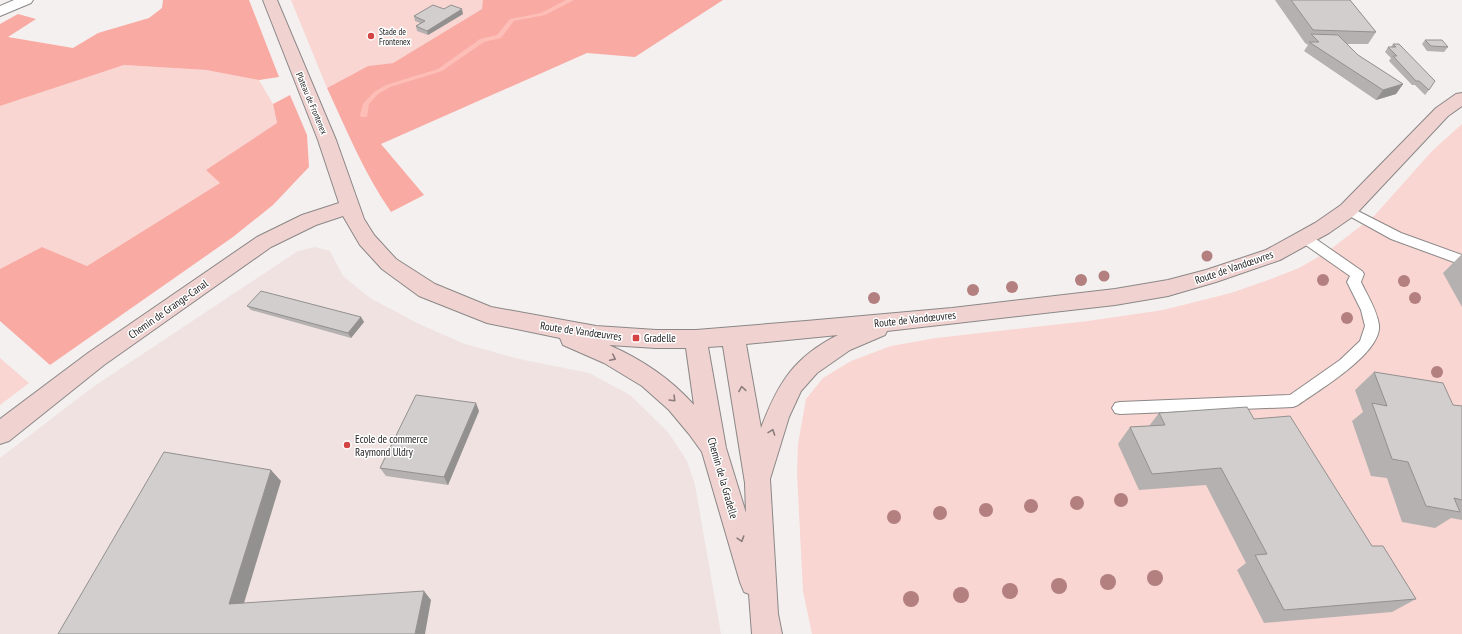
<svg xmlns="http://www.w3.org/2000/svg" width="1462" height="634" viewBox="0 0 1462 634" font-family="'PT Sans Narrow',sans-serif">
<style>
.built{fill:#efe2e1}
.green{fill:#f9d6d2}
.forest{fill:#f9aaa3}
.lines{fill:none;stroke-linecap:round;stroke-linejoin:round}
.stream{fill:#febeb8;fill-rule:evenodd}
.lane-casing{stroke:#8b8787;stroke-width:2}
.street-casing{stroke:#8b8787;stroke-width:2}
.secondary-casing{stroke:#8b8787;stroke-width:2}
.lane{fill:#fff;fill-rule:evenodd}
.street{fill:#fff;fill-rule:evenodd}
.secondary{fill:#f0d3d1;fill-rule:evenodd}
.tree{fill:#b37f7f}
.wall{fill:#b5b1b1}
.shaded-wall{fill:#939090}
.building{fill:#d2cece;stroke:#939090}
.oneway{stroke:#8c7c7b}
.poi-dot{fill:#d34444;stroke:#fff;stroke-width:1.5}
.labels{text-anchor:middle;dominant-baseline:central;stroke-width:3;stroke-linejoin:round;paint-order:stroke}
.far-poi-label{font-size:9px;fill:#272525;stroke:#fff;text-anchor:start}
.far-street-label{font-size:9px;fill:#272525;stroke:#fff}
.street-label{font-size:11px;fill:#272525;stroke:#fff}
.poi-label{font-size:11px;fill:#272525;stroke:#fff;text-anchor:start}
</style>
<rect width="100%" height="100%" fill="#f4f0f0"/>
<polygon class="built" points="315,247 330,251 343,276 370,298 419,324 465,344 519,359 589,373 630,395 668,432 687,461 695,485 721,634 0,634 0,458 93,387 298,251"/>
<g class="green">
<polygon points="291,0 484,0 482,9 393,63 368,66 327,88"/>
<polygon points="124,65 206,70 259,80 273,104 277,123 207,170 220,183 87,266 42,247 0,269 0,106"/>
<polygon points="1462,124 1462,634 812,634 803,591 797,474 798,444 806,399 823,378 851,361 891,346 936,338 1088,321 1163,310 1231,293 1271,279 1299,268 1327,252 1375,215 1432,151"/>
<polygon points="0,358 29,383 0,405"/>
</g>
<g class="forest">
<polygon points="163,0 249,0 279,77 259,80 206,70 124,65 0,106 0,24 18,14 36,19 8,37 73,48 98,33 149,18 162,8"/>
<path d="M483,0H723L635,57L587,53L381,144L424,195L391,212C364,173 347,131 327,88L368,66L393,63L482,9Z"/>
<polygon points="290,95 307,135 309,167 273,205 233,237 50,365 0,321 0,269 42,247 87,266 220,183 206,170 277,123 273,104"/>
</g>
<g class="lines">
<polygon class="stream" points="566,0 574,0 545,15 514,21 501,38 484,42 442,71 390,87 378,94 369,104 367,117 361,117 360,115 363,104 374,92 386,85 438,69 480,39 497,35 510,19 541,13"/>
<defs>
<g id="lane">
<polygon points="1348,206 1401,233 1462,255 1462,265 1391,239 1344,213 1342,210 1344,207"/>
<path d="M1305,233L1310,235L1362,271L1364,274L1361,282C1367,295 1377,310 1379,325C1382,353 1319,390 1298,405L1293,407L1120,414L1115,413L1112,408L1115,403L1120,402L1290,395L1340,360L1360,341L1365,326L1361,310L1347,282L1350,276L1300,241L1299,238L1300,235Z"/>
</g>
<polygon id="street" points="14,0 33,0 31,3 0,16 0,6"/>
<path id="secondary" d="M263,0H277L336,140L364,219L374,235L396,259L435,284L491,307L596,326L656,330H696L806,321L952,308L1115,289L1168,280L1206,270L1266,250L1315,223L1341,205L1436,108L1456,94L1462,93V106L1448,116L1355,215L1329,233L1280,260L1216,282L1168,296L1115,305L887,331L885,335L850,350L817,373L801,391L789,417L770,479L778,614L782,634H752L749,594L744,592L740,582L702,452L689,434L669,410L642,386L604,363L563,345L560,338L487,323L419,296L382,269L360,245L343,216L316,225L271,247L104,365L9,441L0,444V419L88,353L257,237L302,215L339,203L318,140ZM838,335C794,357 778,383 761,428L746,344ZM609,345L656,348H686L694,405C670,378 641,359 609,345ZM723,346L745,483L746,513L726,448L708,347Z"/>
</defs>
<use href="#lane" class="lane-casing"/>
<use href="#street" class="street-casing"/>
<use href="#secondary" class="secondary-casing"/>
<use href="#lane" class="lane"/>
<use href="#street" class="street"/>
<use href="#secondary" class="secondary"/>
</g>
<g class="tree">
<circle cx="1207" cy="256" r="5.5"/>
<circle cx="1104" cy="276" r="5.5"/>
<circle cx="1081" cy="280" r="6"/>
<circle cx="1323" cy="280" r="6"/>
<circle cx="1404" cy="281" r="6"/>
<circle cx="1012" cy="287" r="6"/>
<circle cx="973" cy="290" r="6"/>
<circle cx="874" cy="298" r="6"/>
<circle cx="1415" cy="298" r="6"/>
<circle cx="1347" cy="318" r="6"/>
<circle cx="1437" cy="372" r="6"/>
<circle cx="1121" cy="500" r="7"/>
<circle cx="1077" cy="503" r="7"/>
<circle cx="1031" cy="506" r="7"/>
<circle cx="986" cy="510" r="7"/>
<circle cx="940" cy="513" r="7"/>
<circle cx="894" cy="517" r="7"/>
<circle cx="1155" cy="578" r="8"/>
<circle cx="1108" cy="582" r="8"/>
<circle cx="1059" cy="586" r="8"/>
<circle cx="1010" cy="591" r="8"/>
<circle cx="961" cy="595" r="8"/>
<circle cx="911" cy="599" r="8"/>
</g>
<g class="wall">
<polygon points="1275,0 1350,0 1376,32 1368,44 1347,44 1358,55 1403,84 1396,94 1376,100 1304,51 1308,45 1305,43"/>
<polygon points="444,9 463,14 428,35 417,31 416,26 420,23 415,21 414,16"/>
<polygon points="1425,40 1448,47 1444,52 1427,51 1422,44"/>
<polygon points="1393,44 1399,44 1429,90 1425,95 1415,85 1412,85 1389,61 1391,58 1385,52 1388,47 1391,47"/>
<polygon points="1462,254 1462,307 1443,273"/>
<polygon points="247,306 361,317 364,322 351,338 251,310"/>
<polygon points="1374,372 1453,405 1462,406 1462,520 1451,518 1435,528 1402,522 1387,478 1371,476 1352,421 1363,412 1355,390"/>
<polygon points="479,411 448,485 386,476 380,468"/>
<polygon points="1159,413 1254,419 1372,546 1416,599 1392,612 1264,623 1237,570 1246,563 1206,485 1139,490 1118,444 1130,427 1149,426"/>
</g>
<g class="shaded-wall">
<polygon points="462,9 463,14 428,35 427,31"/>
<polygon points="1403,84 1396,94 1376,100 1383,90"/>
<polygon points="361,317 364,322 351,338 348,333"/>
<polygon points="476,403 479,411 448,485 444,477"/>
<polygon points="271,470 281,481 241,613 229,604"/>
<polygon points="424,591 431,600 425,634 415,634"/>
</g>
<g class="building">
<polygon points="1291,0 1350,0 1376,32 1313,30"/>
<polygon points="433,5 444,9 451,5 462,9 427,31 416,26 425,21 414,16"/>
<polygon points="1311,34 1338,35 1358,55 1403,84 1383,90 1309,42 1319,42"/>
<polygon points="1425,40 1442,40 1448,47 1431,46"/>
<polygon points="1393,44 1399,44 1435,81 1429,90 1419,81 1416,81 1393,56 1397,56 1388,47 1396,47"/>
<polygon points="261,291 361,317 348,333 247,306"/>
<polygon points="1374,372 1443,383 1453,405 1462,406 1462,500 1454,498 1460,512 1426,506 1408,462 1392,459 1372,403 1387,406"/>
<polygon points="416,395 476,403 444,477 380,468"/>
<polygon points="1247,407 1254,419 1290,416 1372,546 1383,546 1416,599 1284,610 1255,555 1267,554 1221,468 1152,474 1130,427 1165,425 1159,413"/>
<polygon points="164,452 271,470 229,604 424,591 415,634 58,634"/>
</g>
<defs><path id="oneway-chevron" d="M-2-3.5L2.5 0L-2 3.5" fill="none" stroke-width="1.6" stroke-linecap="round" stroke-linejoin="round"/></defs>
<g class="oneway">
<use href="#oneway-chevron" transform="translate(613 358) rotate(26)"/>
<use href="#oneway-chevron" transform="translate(742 389) rotate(-99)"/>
<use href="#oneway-chevron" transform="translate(673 399) rotate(45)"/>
<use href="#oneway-chevron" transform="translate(772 432) rotate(-70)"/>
<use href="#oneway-chevron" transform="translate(741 539) rotate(73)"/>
</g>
<g class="poi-dot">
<circle cx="371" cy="36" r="4"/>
<rect x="632" y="334" width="8" height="8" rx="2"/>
<circle cx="347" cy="445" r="4"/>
</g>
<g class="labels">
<g class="far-poi-label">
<text x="379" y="31">Stade de<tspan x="379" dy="10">Frontenex</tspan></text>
</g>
<g class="far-street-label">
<text transform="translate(312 103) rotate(67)">Plateau de Frontenex</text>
</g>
<g class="street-label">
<text transform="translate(1234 267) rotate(-19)">Route de Vandœuvres</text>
<text transform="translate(168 309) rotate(-35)">Chemin de Grange-Canal</text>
<text transform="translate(915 319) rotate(-6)">Route de Vandœuvres</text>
<text transform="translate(581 331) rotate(8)">Route de Vandœuvres</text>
<text transform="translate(723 478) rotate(74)">Chemin de la Gradelle</text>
</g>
<g class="poi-label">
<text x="644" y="338">Gradelle</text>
<text x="355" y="439">Ecole de commerce<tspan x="355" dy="13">Raymond Uldry</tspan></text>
</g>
</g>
</svg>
